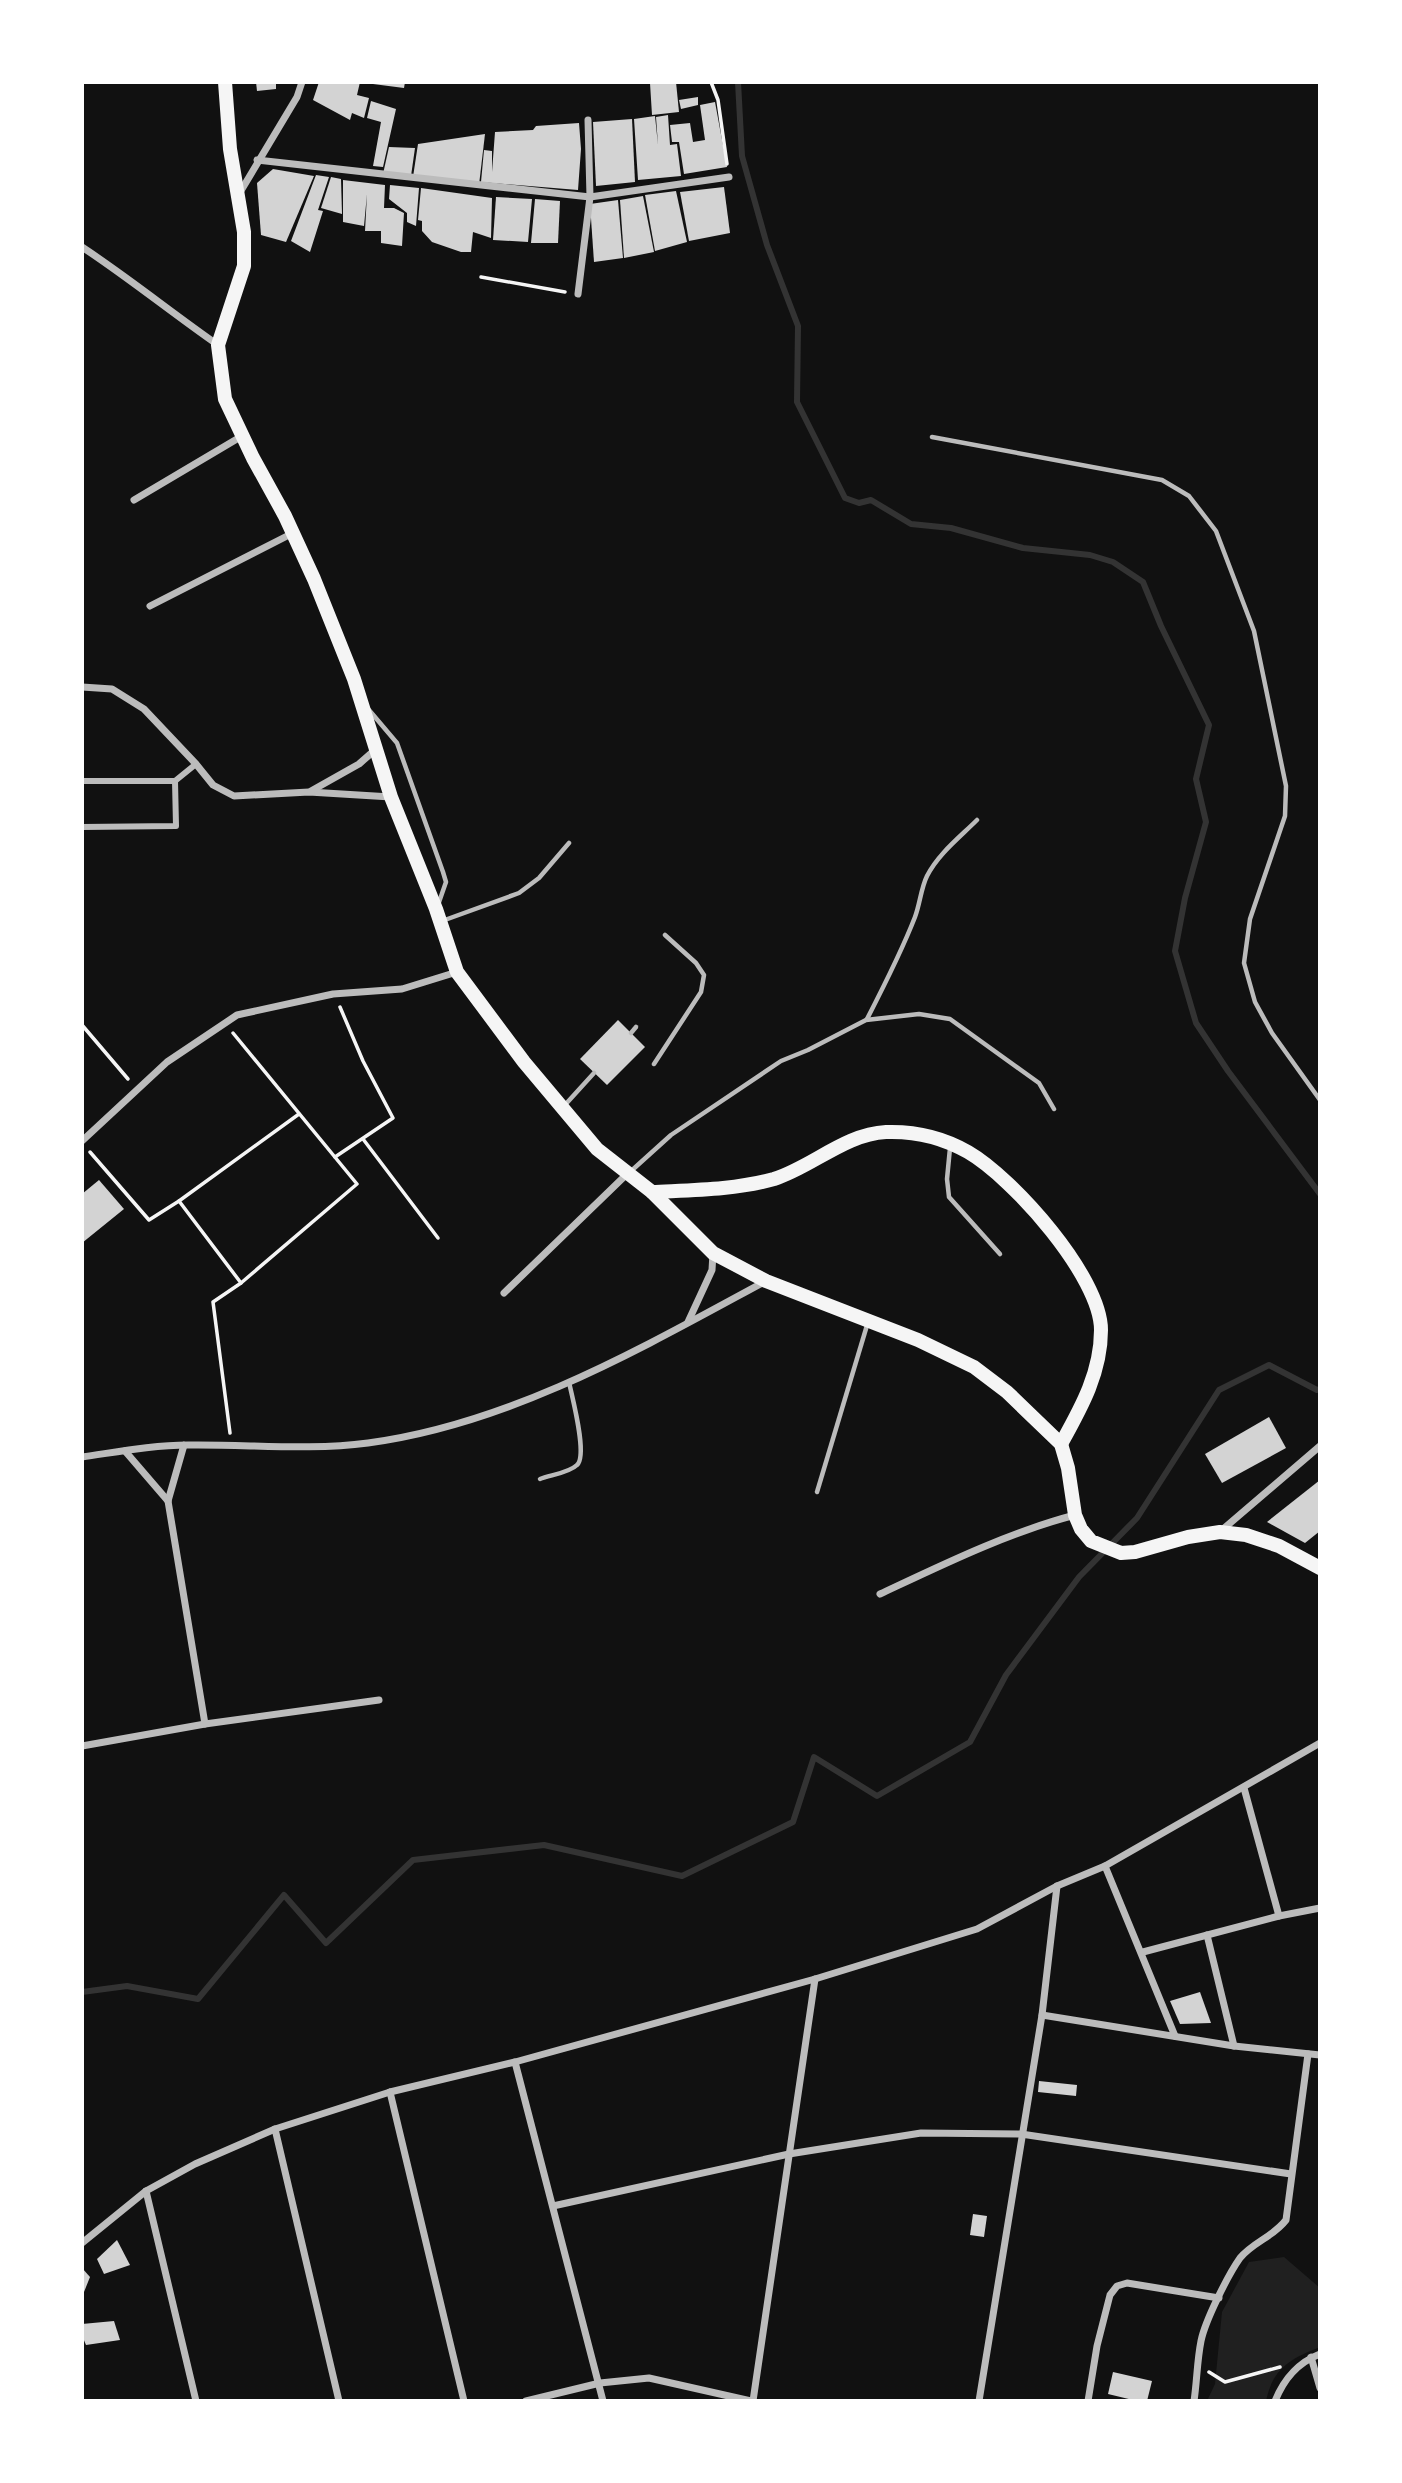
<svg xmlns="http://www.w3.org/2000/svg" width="1402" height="2483" viewBox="0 0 1402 2483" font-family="'Fira Sans Condensed',sans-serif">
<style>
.green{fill:#202020}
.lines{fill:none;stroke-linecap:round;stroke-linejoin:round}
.stream{stroke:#333;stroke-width:6}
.building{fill:#d3d3d3}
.path{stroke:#f5f5f5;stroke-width:3.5}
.service{stroke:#bcbcbc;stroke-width:4.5}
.pedestrian{stroke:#bcbcbc;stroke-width:6}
.minor{stroke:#bcbcbc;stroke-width:7}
.secondary{stroke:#f5f5f5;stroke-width:14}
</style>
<rect width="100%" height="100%" fill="#111"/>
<path class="green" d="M1284,2257L1320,2288V2347C1290,2359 1273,2368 1266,2401H1207L1215,2384L1222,2312L1249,2262Z"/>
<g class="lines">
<g class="stream">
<polyline points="738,82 742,156 767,245 798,326 797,402 845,498 859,503 871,500 911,524 951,528 1023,548 1090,555 1113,562 1143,582 1161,626 1209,725 1196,779 1206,822 1185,898 1175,951 1196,1023 1228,1071 1320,1194"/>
<polyline points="82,1992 127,1986 198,1999 284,1895 326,1943 413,1860 544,1845 682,1876 793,1822 814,1757 877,1796 970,1742 1006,1675 1079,1577 1137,1518 1219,1390 1269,1365 1317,1390 1320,1389"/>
</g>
</g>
<g class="building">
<polygon points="256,82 276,82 276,89 257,91"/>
<polygon points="319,82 360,82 357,95 369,98 364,118 352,113 350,120 313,100"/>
<polygon points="373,82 405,82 404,88 373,84"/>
<polygon points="676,82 679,112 652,115 650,83"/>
<polygon points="698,97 698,105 681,109 679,100"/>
<polygon points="371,101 396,109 383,167 373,166 381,122 367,118"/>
<polygon points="715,102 727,167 684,174 679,142 672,142 670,125 690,123 693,142 705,140 700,105"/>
<polygon points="668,115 670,145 677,144 681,176 638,180 634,119 655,116 658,145 656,117"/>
<polygon points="632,119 635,182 596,186 593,122"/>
<polygon points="579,123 581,149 578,190 481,182 484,150 492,151 492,172 495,132 533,130 536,126"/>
<polygon points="485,134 479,185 413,177 418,144"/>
<polygon points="389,147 415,148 411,176 383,174"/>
<polygon points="273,169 314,176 286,242 261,235 257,183"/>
<polygon points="316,175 329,177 318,210 323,211 310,252 291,241"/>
<polygon points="331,177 341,179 342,214 321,208"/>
<polygon points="343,180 385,185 384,208 394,208 404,213 402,246 381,243 381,231 365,231 367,194 364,226 343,222"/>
<polygon points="390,185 419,188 416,226 407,222 407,213 389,199"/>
<polygon points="724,187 730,233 689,241 680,192"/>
<polygon points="421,188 492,198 491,238 473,232 471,252 461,252 432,242 422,231 422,221 418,220"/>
<polygon points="676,191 687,242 655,251 645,195"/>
<polygon points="643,196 654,252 624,258 620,200"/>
<polygon points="496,197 532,199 528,242 493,240"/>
<polygon points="535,199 560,201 558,243 531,243"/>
<polygon points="618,200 623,258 594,262 590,204"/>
<polygon points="618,1020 645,1047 607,1085 580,1059"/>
<polygon points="99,1180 124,1209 82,1243 82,1194"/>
<polygon points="1269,1417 1286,1448 1222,1483 1205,1454"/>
<polygon points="1320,1480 1320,1531 1305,1543 1267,1522"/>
<polygon points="1200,1992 1211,2023 1180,2024 1170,2001"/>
<polygon points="1039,2081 1077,2085 1076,2096 1038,2092"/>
<polygon points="973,2214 987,2216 984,2237 970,2235"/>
<polygon points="117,2240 130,2265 104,2274 97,2259"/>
<polygon points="82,2268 90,2277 82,2297"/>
<polygon points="114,2321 120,2340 86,2345 83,2338 82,2324"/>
<polygon points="1113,2372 1152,2381 1147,2401 1137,2401 1108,2394"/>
</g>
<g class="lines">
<g class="path">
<polyline points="711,82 718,100 727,164"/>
<polyline points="481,277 565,292"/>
<polyline points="82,1025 128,1079"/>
<polyline points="233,1033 357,1184 241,1283"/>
<polyline points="363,1139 438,1238"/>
<polyline points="90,1152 149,1220 179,1201 241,1283 213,1302 230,1433"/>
<polyline points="335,1157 393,1118 363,1061 340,1007"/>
<polyline points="179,1201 299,1114"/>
<polyline points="1209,2372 1225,2382 1280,2367"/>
</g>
<g class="service">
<polyline points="932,437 1162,480 1189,496 1216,531 1254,631 1286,786 1285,816 1250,919 1244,963 1255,1002 1272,1033 1320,1100"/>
<polyline points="369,710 397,743 443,872 446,882 438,905"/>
<polyline points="442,921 519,893 539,878 569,843"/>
<path d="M867,1019C884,986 901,953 915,917C920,904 921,888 927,876C938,854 960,837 977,820"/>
<polyline points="631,1033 636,1027"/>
<polyline points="654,1064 701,992 704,975 696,963 665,935"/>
<polyline points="564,1106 594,1073"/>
<polyline points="950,1148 947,1179 949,1197 1000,1254"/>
<polyline points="630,1172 671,1135 781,1061 808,1050 866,1020 919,1014 950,1019 1039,1083 1054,1109"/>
<path d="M540,1479C550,1475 569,1473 577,1465C588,1455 572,1397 569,1382"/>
<polyline points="817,1492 868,1322"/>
</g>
<g class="pedestrian">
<polyline points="82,781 175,781 196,764"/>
<polyline points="82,827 176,826 175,781"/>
</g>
<g class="minor">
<polyline points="257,160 590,197 729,177"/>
<polyline points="239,194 297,97 302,82"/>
<path d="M82,247C129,278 172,313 218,345"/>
<polyline points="578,294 590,197 588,120"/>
<polyline points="134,500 242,436"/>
<polyline points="150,606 293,533"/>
<polyline points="82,687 112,689 144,709 196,764 213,785 234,796 309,792 391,797"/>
<polyline points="311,791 359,764 375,750"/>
<polyline points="82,1141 167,1062 237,1015 333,994 402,989 457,972"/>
<polyline points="504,1293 627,1174"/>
<polyline points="688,1322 712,1270 713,1253"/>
<polyline points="184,1445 168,1501 205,1724"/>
<polyline points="125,1451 168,1501"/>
<path d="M82,1457C117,1452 153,1445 188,1445C248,1444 308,1451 368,1443C510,1424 640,1349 764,1282"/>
<polyline points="1222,1530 1320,1446"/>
<path d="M880,1594C944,1564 1007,1533 1075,1515"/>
<polyline points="82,1746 205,1724 379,1700"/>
<polyline points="1244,1788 1279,1916"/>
<polyline points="1105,1866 1175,2036"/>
<polyline points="1207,1935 1234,2046"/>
<polyline points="1143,1952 1279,1916 1320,1908"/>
<polyline points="1042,2015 1234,2046 1320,2055"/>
<polyline points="515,2062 603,2401"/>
<polyline points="390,2092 464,2401"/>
<polyline points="275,2129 339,2401"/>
<polyline points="146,2191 196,2401"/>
<polyline points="553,2206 789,2154 921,2133 1021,2134 1291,2174"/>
<polyline points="82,2243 146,2191 195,2164 275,2129 390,2092 515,2062 815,1979 977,1929 1057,1886 1105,1866 1320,1743"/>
<polyline points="1311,2357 1320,2388"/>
<polyline points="526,2401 600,2383 649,2378 751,2401"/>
<polyline points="753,2401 815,1979"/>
<polyline points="979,2401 1042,2015 1057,1886"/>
<polyline points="1088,2401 1097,2346 1110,2295 1117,2286 1127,2283 1219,2298"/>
<path d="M1194,2401C1197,2381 1197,2361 1201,2341C1205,2321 1228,2275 1240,2258C1253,2242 1273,2237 1286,2220L1308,2054"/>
<path d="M1275,2401C1284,2379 1297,2363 1320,2354"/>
</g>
<g class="secondary">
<polyline points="225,82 230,149 244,232 244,266 218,345 225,399 253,458 285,516 314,579 354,679 391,797 436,909 457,972 524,1062 597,1149 652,1192 713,1253 766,1281 918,1340 974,1367 1007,1392 1061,1444 1068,1468 1075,1515 1081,1529 1091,1541 1121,1553 1135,1552 1188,1537 1220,1532 1246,1535 1279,1546 1320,1568"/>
<path d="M652,1192C692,1190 735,1190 774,1179C812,1167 845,1134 886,1132C915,1131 942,1137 968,1152C1013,1178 1101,1277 1101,1330C1101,1373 1081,1408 1061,1444"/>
</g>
</g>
<rect width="1402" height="2483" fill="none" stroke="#ffffff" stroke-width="168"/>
</svg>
